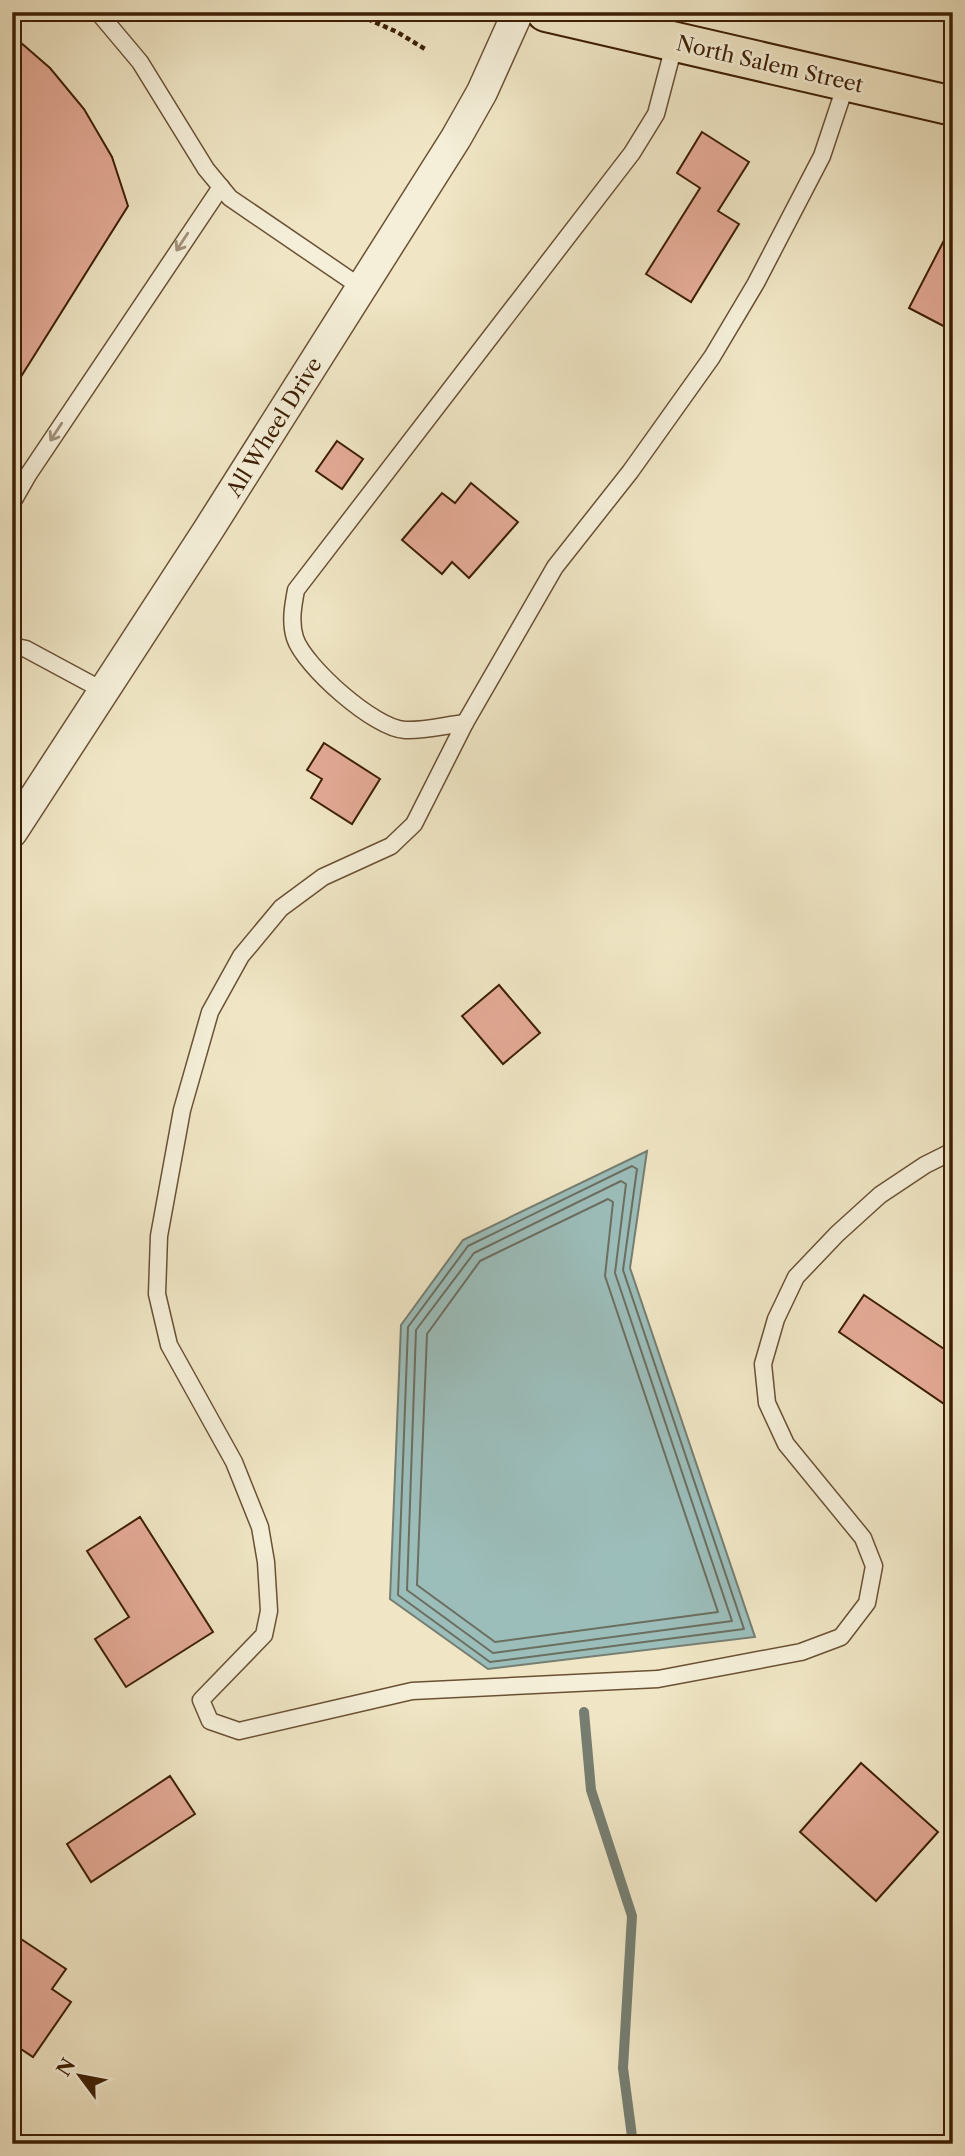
<svg xmlns="http://www.w3.org/2000/svg" width="965" height="2156" viewBox="0 0 965 2156" font-family="'Libre Caslon Text',serif">
<style>
.water{fill:#9cbebb;stroke:#767e72;stroke-width:2}
.lines{fill:none;stroke-linecap:round;stroke-linejoin:round}
.shore{stroke:#6c6e60;stroke-width:2}
.stream{stroke:#767e72;stroke-width:10}
.building{fill:#e4aa96;stroke:#3d1f04;stroke-width:2}
.service-casing{stroke:#6a5134;stroke-width:19}
.minor-casing{stroke:#6a5134;stroke-width:33}
.primary-casing{stroke:#3d1f04;stroke-width:42}
.path{stroke:#3d1f04;stroke-width:4.5;stroke-dasharray:5 3.5;stroke-linecap:butt}
.service{stroke:#f5efd9;stroke-width:16}
.minor{stroke:#f5efd9;stroke-width:30}
.primary{stroke:#f0e6c5;stroke-width:38}
.oneway{stroke:#a29179}
.labels{text-anchor:middle;dominant-baseline:central;stroke-width:5;stroke-linejoin:round;paint-order:stroke}
.street-label{font-size:21px;fill:#3d1f04;stroke:#f5efd9}
</style>
<rect width="100%" height="100%" fill="#f0e6c5"/>
<filter id="stains"><feTurbulence type="fractalNoise" baseFrequency=".00286" numOctaves="4"/><feColorMatrix values="0 0 0 0 .2 0 0 0 0 .09 0 0 0 0 .02 0 0 0 .5 -.17"/></filter>
<radialGradient id="worn" r=".72"><stop offset=".6" stop-color="#630" stop-opacity="0"/><stop offset="1" stop-color="#630" stop-opacity=".3"/></radialGradient>
<polygon class="water" points="647,1151 630,1268 755,1637 488,1669 390,1599 401,1325 463,1240"/>
<g class="lines">
<g class="shore">
<polygon points="632,1166 637,1169 623,1270 744,1629 490,1662 398,1595 408,1327 468,1246"/>
<polygon points="621,1181 626,1184 615,1273 732,1621 493,1653 407,1590 416,1330 474,1253"/>
<polygon points="608,1199 613,1202 605,1276 718,1612 495,1642 417,1585 427,1334 480,1261"/>
</g>
<polyline class="stream" points="584,1712 591,1790 632,1916 623,2068 633,2144"/>
</g>
<g class="building">
<polygon points="12,35 50,68 84,109 112,157 128,206 12,391"/>
<polygon points="702,132 749,162 718,211 739,224 691,302 646,274 700,188 677,173"/>
<polygon points="953,223 953,331 909,308"/>
<polygon points="337,441 363,459 342,489 316,471"/>
<polygon points="471,483 518,522 469,578 452,562 442,574 402,540 442,493 455,503"/>
<polygon points="324,743 380,779 352,824 311,798 322,779 307,770"/>
<polygon points="499,985 540,1033 503,1064 462,1016"/>
<polygon points="864,1295 953,1355 953,1410 839,1332"/>
<polygon points="140,1517 213,1632 126,1687 95,1639 129,1617 87,1551"/>
<polygon points="861,1763 938,1832 876,1901 800,1832"/>
<polygon points="170,1776 195,1814 91,1882 67,1844"/>
<polygon points="12,1933 66,1969 52,1989 71,2002 33,2057 12,2043"/>
</g>
<g class="lines">
<defs>
<g id="service">
<polyline points="98,12 140,62 206,169 230,198 362,288"/>
<polyline points="847,81 822,156 756,283 712,357 630,472 555,567 465,723 414,824 391,846 323,877 281,908 241,956 210,1012 182,1110 159,1236 157,1294 169,1345 234,1462 260,1527 266,1562 269,1611 264,1635 201,1700 210,1721 239,1731 412,1691 658,1679 801,1652 841,1637 867,1603 874,1566 863,1538 786,1444 767,1403 763,1364 776,1319 796,1277 837,1234 880,1195 925,1165 953,1151"/>
<polyline points="12,503 28,475 221,187"/>
<polyline points="12,646 26,649 104,691"/>
<path d="M465,723C446,725 424,731 405,730C375,729 304,666 295,638C290,622 293,606 296,590L632,153L656,114L675,42"/>
</g>
<polyline id="minor" points="12,832 207,532 456,138 482,92 518,12"/>
<polyline id="primary" points="546,12 953,106"/>
</defs>
<use href="#service" class="service-casing"/>
<use href="#minor" class="minor-casing"/>
<use href="#primary" class="primary-casing"/>
<polyline class="path" points="352,12 397,32 425,49"/>
<use href="#service" class="service"/>
<use href="#minor" class="minor"/>
<use href="#primary" class="primary"/>
</g>
<defs><path id="oneway-shaft" d="M-6 0H5M1.5-3L5.5 0L1.5 3" fill="none" stroke-width="1.6" stroke-linecap="round" stroke-linejoin="round" transform="scale(1.75)"/></defs>
<g class="oneway">
<use href="#oneway-shaft" transform="translate(182 242) rotate(123)"/>
<use href="#oneway-shaft" transform="translate(56 432) rotate(123)"/>
</g>
<g class="labels">
<g class="street-label">
<text transform="translate(770 64) rotate(13)">North Salem Street</text>
<text transform="translate(274 427) rotate(-58)">All Wheel Drive</text>
</g>
</g>
<rect width="965" height="2156" fill="none" stroke="#f0e6c5" stroke-width="42"/>
<rect x="14" y="14" width="937" height="2128" fill="none" stroke="#3d1f04" stroke-width="3.5"/>
<rect x="21" y="21" width="923" height="2114" fill="none" stroke="#3d1f04" stroke-width="2"/>
<g transform="translate(80 2076) rotate(302)" stroke="#f5efd9" stroke-width="5" paint-order="stroke">
<path d="M0-5L12 26L0 18L-12 26Z" fill="#3d1f04"/>
<text y="-10" font-size="19" font-weight="bold" text-anchor="middle" fill="#3d1f04">N</text>
</g>
<rect width="100%" height="100%" filter="url(#stains)"/>
<rect width="100%" height="100%" fill="url(#worn)"/>
</svg>
